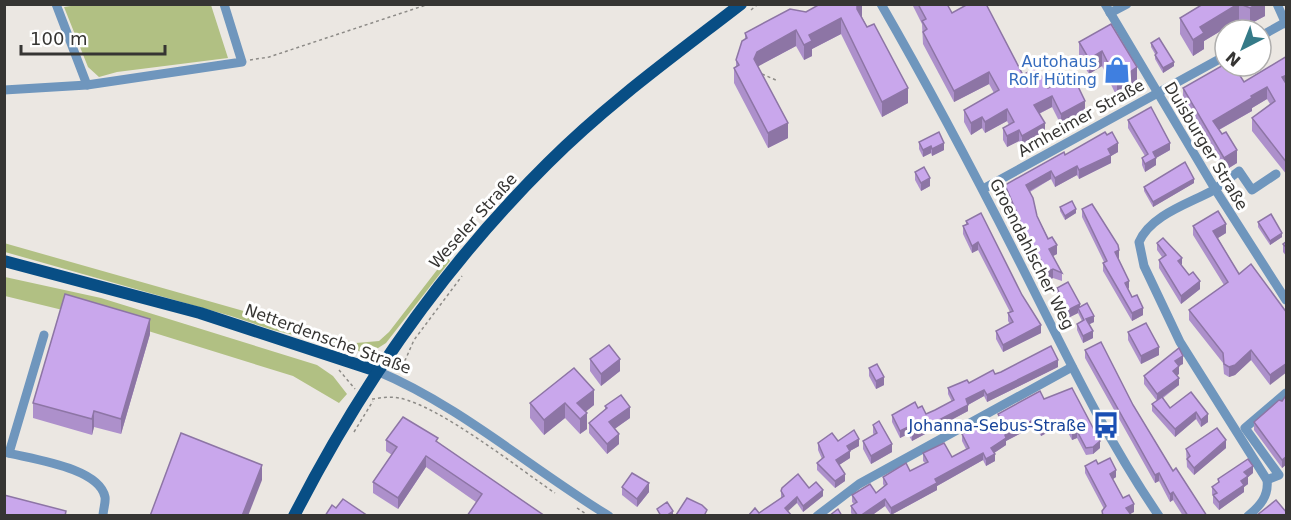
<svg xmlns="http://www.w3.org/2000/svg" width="1291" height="520" viewBox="0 0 1291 520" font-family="'DejaVu Sans',sans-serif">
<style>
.green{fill:#b1c083}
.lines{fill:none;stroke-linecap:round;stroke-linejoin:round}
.path{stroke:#8d8b87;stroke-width:1.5;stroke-dasharray:3 3;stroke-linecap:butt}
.minor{stroke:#6f96bd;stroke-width:9}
.major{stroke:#084e85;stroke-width:12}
.wall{fill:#ad90cb}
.shaded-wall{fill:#8d75a5}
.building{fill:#c9a7ec;stroke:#8d75a5;stroke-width:1.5}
.labels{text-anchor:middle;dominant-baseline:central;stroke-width:6;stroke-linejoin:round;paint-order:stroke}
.shop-label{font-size:16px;fill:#366cbe;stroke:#fff;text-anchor:end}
.street-label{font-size:16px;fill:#363533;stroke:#fff}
.transit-label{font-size:16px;fill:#164399;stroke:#fff;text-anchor:end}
</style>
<rect width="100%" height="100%" fill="#ebe7e2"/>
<g class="green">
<polygon points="84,4 211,5 228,58 117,72 99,77 88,67 64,7"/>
<polygon points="4,243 356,343 379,341 389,332 447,257 450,261 386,343 375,350 363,352 273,330 231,316 5,252"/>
<polygon points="5,277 101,298 317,365 333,376 347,394 339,403 293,376 145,330 5,296"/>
</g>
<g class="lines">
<g class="path">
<polyline points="751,10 758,4"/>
<polyline points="250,60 269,57 429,4"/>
<polyline points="762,74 778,81"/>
<polyline points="339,370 355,389"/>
<polyline points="400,372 414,340 462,276"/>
<path d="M372,399C381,398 390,396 399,398C440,406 518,468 555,493"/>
<polyline points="354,432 373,401"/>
<polyline points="577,508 589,516"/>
</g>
<g class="minor">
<polyline points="56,4 87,85"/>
<path d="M881,4C930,89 975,174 1019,261C1063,348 1104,436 1159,516"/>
<polyline points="1105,4 1215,189 1286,300"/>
<polyline points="1277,4 1286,24"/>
<polyline points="1110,13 1127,4"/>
<polyline points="1261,36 1286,22"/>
<polyline points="4,90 87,85 242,62 224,4"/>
<polyline points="983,189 1225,56"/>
<path d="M377,371C459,405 533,470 609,516"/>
<path d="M4,452C30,459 99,467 105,497C106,502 103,510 103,516"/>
<polyline points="9,453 44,335"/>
<polyline points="1267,480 1279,475 1245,428 1286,393"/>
<polyline points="817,516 859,484 1072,367"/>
<path d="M1248,516C1260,506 1269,496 1267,480L1180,342L1144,266L1139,242C1151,215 1188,204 1212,191C1221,185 1230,178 1239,171L1252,190L1276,174"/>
</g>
<g class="major">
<polyline points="4,261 200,313 377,371"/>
<path d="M294,516C361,385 443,267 548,163C607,104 675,55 741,4"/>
</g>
</g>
<g class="wall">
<polygon points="862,4 862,17 908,103 882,117 841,34 812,49 812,56 804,60 796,46 758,66 788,138 768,148 734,83 734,68 736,67 736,60 745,39 745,33 806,12"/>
<polygon points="912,4 947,4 952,13 1023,75 1048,88 1085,112 1061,125 1052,107 1039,114 1045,135 1022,148 1019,141 1007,147 1003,140 1003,128 1009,125 1007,121 985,133 982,128 971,135 964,122 964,110 994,93 989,84 954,102 923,44 922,24"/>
<polygon points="1203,4 1265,4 1265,16 1250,24 1239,20 1204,41 1204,49 1193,56 1180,34 1180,18"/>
<polygon points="1111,24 1137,82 1117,97 1102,66 1089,74 1079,58 1079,42"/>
<polygon points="1151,43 1174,66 1163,73 1155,59 1155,54 1151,47"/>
<polygon points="1287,56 1287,175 1252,131 1252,118 1270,104 1267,99 1252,108 1252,111 1219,130 1237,163 1224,171 1183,100 1183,88 1244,82"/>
<polygon points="1128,120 1170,150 1156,158 1156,165 1145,172 1142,165 1142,158 1145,156 1128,128"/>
<polygon points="919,142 944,150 932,156 931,153 923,157 919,149"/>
<polygon points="1118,152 1111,156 1111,163 1079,179 1077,175 1055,187 1051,179 1030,192 1037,216 1057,254 1053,256 1062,273 1062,281 1053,278 1047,281 1041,276 1041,270 1024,238 1005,193 1005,185 1065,155"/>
<polygon points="915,172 930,186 921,191 915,180"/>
<polygon points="1194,183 1153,207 1144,191 1144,187"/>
<polygon points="1060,207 1076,213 1065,220 1060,211"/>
<polygon points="1082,209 1119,258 1118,258 1129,288 1128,289 1143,315 1132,321 1103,271 1103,263 1104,262 1082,217"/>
<polygon points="966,221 1041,333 1003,352 996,339 996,331 1010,324 1008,321 1008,313 1010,312 978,250 972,253 963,234 963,226 966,224"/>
<polygon points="1258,222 1282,237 1270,245 1258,227"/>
<polygon points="1193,226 1226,233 1218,238 1239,274 1287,313 1270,385 1251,360 1235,375 1229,377 1224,374 1223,363 1189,320 1189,310 1224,285 1193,235"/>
<polygon points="1287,241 1287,257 1283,252 1283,244"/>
<polygon points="1157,243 1181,266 1200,289 1181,304 1159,268 1159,260 1162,257 1157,250"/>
<polygon points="1057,288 1080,307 1094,322 1089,324 1093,338 1083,343 1077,330 1077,324 1082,321 1078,313 1068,318 1057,296"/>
<polygon points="1128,332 1159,355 1141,364 1128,340"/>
<polygon points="150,334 121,434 94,427 92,435 33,418 33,403"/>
<polygon points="1085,350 1133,405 1173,471 1207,516 1183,516 1173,500 1170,502 1159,481 1155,483 1085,358"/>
<polygon points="590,359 620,371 601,386 590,371"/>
<polygon points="1183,364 1179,366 1179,374 1177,375 1179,385 1163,398 1170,408 1191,392 1208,422 1201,427 1196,419 1175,437 1152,411 1152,404 1157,401 1144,384 1144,376"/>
<polygon points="1058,367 987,402 984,396 968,405 968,411 912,441 908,434 900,438 892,422 892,415 918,408 926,414 952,402 948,394 948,388 969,383 995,374"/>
<polygon points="574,368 594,405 585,412 587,429 580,434 565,418 544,435 530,418 530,403"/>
<polygon points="869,368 884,385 876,389 869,376"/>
<polygon points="1287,394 1287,464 1282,468 1254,430 1254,422 1282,401"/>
<polygon points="1044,399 1100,448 1093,454 1086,455 1077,438 1072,440 1066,429 1058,433 1056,428 1041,436 1036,428 1031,428 1006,441 1006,445 994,453 995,461 986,466 983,460 937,486 937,490 891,515 885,506 871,516 853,516 851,513 851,506 854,504 852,502 852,495 876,493 884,486 883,484 883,477 910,471 925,463 923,461 923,453 952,457 966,449 962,441 962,434 990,430 1000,425 998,421 998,414"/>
<polygon points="605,406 630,418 614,429 619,444 607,454 589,433 589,423 605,410"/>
<polygon points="873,425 892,452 871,464 863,449 863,441 874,435 873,433"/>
<polygon points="386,440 438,443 545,516 476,502 426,467 398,509 373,493 373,482 392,455 386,451"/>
<polygon points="838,441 859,446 850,451 850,458 839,465 845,481 835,488 817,470 817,463 822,459 818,450 818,443"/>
<polygon points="1226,448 1194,475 1187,467 1186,449"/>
<polygon points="1085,466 1116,477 1113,479 1123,498 1134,512 1131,513 1132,516 1102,516 1102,511 1104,509 1085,473"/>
<polygon points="1253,473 1248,477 1248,484 1244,487 1244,492 1219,510 1213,503 1213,495 1212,494 1212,487 1218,483 1218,479"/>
<polygon points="622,487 649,492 637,507 622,495"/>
<polygon points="809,488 823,496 803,512 797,503 759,513 781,498 781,491"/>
</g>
<g class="shaded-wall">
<polygon points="858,4 862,4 862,17 857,21 857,5"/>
<polygon points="1238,4 1239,4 1239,20 1204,41 1204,49 1193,56 1193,40 1200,27"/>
<polygon points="1257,4 1265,4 1265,16 1250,24 1250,8"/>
<polygon points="841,18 841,34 812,49 812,56 804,60 804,45 809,35"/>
<polygon points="796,30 796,46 757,67 754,59 757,52"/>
<polygon points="1102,51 1102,66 1089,74 1089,59"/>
<polygon points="1174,62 1174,66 1163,73 1163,68"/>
<polygon points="1137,67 1137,82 1117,97 1117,81"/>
<polygon points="989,72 989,84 954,102 954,91"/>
<polygon points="1287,75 1287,87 1282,77"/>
<polygon points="1267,87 1267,99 1252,108 1252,111 1213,133 1213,121 1251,96"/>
<polygon points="908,88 908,103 882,117 882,102"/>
<polygon points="1052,96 1052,107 1034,116 1034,105"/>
<polygon points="1085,101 1085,112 1061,125 1061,114"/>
<polygon points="1007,109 1007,121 985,133 985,122"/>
<polygon points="982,117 982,128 971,135 971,123"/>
<polygon points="788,123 788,138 768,148 768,133"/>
<polygon points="1045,123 1045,135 1022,148 1022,136"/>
<polygon points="1019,130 1019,141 1007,147 1007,136"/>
<polygon points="944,143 944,150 932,156 932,149"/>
<polygon points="1118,143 1118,152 1111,156 1111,163 1079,179 1079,170 1108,149"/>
<polygon points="1170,143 1170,150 1156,158 1156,165 1145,172 1145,164 1153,152"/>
<polygon points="931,146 931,153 923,157 923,150"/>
<polygon points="1237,150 1237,163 1224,171 1224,158"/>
<polygon points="1077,166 1077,175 1055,187 1055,178"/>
<polygon points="1051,171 1051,179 1026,193 1026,185"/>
<polygon points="930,178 930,186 921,191 921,183"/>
<polygon points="1194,179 1194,183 1153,207 1153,202"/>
<polygon points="1076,209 1076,213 1065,220 1065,216"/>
<polygon points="1226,224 1226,233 1213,241 1213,231"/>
<polygon points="1282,233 1282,237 1270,245 1270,241"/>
<polygon points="978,242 978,250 972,253 972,246"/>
<polygon points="1057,245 1057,254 1049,258 1049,249"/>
<polygon points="1119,250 1119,258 1115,260 1115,252"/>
<polygon points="1182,258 1182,265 1178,261"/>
<polygon points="1053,269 1053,278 1047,281 1047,272"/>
<polygon points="1129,281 1129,288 1125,290 1125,283"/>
<polygon points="1200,281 1200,289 1181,304 1181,296"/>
<polygon points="1080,304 1080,311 1078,308 1078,313 1068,318 1068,310"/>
<polygon points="1143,308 1143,315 1132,321 1132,313"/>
<polygon points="1094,316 1094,322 1086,326 1086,319"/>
<polygon points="150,319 150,334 121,434 121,419"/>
<polygon points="1041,325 1041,333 1003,352 1003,345"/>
<polygon points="1093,331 1093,338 1083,343 1083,336"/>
<polygon points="1159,347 1159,355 1141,364 1141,356"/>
<polygon points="1251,350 1251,360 1235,375 1229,377 1229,367"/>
<polygon points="1183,356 1183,364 1179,366 1179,374 1173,378 1173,371 1175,361"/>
<polygon points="620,359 620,371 601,386 601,374"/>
<polygon points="1058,360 1058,367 987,402 987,395"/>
<polygon points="1287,363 1287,372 1270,385 1270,375"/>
<polygon points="884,377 884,385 876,389 876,381"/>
<polygon points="1179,378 1179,385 1157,401 1157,394"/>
<polygon points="594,390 594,405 579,417 577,403"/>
<polygon points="984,390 984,396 966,406 966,399"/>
<polygon points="565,403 565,418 544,435 544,420"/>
<polygon points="968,405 968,411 912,441 912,434"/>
<polygon points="630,407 630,418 609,433 609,422"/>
<polygon points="94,411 94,427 92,435 92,419"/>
<polygon points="1196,412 1196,419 1175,437 1175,429"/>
<polygon points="587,413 587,429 580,434 580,419"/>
<polygon points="1208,414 1208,422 1201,427 1201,420"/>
<polygon points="1031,421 1031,428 1006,441 1006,445 991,455 991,448 1005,435"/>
<polygon points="1056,421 1056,428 1041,436 1041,429"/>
<polygon points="1066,421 1066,429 1058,433 1058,426"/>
<polygon points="908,427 908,434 900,438 900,431"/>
<polygon points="1077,431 1077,438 1072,440 1072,433"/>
<polygon points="619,434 619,444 607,454 607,444"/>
<polygon points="859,439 859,446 850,451 850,458 836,467 836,460 847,446"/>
<polygon points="1226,440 1226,448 1194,475 1194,468"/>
<polygon points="1100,441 1100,448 1093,454 1093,447"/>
<polygon points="892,444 892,452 871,464 871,456"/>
<polygon points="983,453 983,460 937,486 937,490 891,515 891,508 935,479"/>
<polygon points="995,454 995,461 986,466 986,459"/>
<polygon points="426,456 426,467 398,509 398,498"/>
<polygon points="1287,456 1287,464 1282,468 1282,460"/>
<polygon points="262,465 262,480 248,516 242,516"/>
<polygon points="1253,466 1253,473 1248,477 1248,484 1244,487 1244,492 1219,510 1219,502 1241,481 1244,472"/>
<polygon points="1116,470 1116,477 1110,481 1110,474"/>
<polygon points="1159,473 1159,481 1155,483 1155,475"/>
<polygon points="845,474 845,481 835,488 835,481"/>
<polygon points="649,483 649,492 637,507 637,499"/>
<polygon points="823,490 823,496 803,512 803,506"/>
<polygon points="1173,492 1173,500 1170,502 1170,494"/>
<polygon points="797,497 797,503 785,514 785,508"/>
<polygon points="885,499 885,506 871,516 860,516"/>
<polygon points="1134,504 1134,512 1126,516 1126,508"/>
<polygon points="673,511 673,516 666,516"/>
</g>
<g class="building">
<polygon points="820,4 858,4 857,5 857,9 867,27 874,24 908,88 882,102 841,18 809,35 812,41 804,45 796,30 757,52 754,59 788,123 768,133 734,68 739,65 736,60 742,41 747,38 745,33 790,9 806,12"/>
<polygon points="918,4 947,4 952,13 968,4 986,4 1023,75 1037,67 1048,88 1073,76 1085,101 1061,114 1052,96 1034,105 1045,123 1022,136 1019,130 1007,136 1003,128 1014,122 1007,109 985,122 982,117 971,123 964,110 999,90 989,72 954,91 923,32 927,29 922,21 926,19"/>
<polygon points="1203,4 1238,4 1200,27 1204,33 1193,40 1180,18"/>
<polygon points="1240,4 1257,4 1250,8"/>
<polygon points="1111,24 1137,67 1117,81 1102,51 1089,59 1079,42"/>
<polygon points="1159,38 1174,62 1163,68 1155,55 1157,53 1151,43"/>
<polygon points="1287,56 1287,75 1282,77 1287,85 1287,163 1252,118 1275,101 1267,87 1251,96 1252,98 1213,121 1222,134 1226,132 1237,150 1224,158 1183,88 1225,64 1225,66 1234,66 1244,82"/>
<polygon points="1151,107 1170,143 1153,152 1156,158 1145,164 1142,158 1148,154 1128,120"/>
<polygon points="939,132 944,143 932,149 931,146 923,150 919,142"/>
<polygon points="1105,132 1107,135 1112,132 1118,143 1108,149 1111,155 1079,170 1077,166 1055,178 1051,171 1026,185 1033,198 1037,216 1048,239 1052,237 1057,245 1049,249 1062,273 1053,269 1047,272 1041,267 1043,264 1024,230 1005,185 1064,152 1065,155"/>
<polygon points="1185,162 1194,179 1153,202 1144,187"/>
<polygon points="924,167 930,178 921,183 915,172"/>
<polygon points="1072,201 1076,209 1065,216 1060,207"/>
<polygon points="1092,204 1118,245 1119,250 1115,252 1129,281 1125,283 1132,297 1137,295 1143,308 1132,313 1103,263 1107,261 1082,209"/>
<polygon points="1218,211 1226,224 1213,231 1239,274 1251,264 1287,313 1287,363 1270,375 1251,350 1235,365 1229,367 1224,364 1223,353 1189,310 1228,282 1193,226"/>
<polygon points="981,213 1022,295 1041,325 1003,345 996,331 1013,322 1008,313 1013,311 978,242 972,246 963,226 968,224 966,221"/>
<polygon points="1271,214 1282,233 1270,241 1258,222"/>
<polygon points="1163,238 1182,258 1178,261 1189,275 1193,272 1200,281 1181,296 1159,260 1166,255 1157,243"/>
<polygon points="1287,241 1287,248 1283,244"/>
<polygon points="1068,282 1080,304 1068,310 1057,288"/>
<polygon points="65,294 150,319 121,419 94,411 92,419 33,403"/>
<polygon points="1087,303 1094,316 1086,319 1093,331 1083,336 1077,324 1084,320 1078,308"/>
<polygon points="1146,323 1159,347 1141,356 1128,332"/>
<polygon points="1101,342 1133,405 1173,471 1176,468 1207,516 1188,516 1173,492 1170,494 1159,473 1155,475 1085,350"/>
<polygon points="609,345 620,359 601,374 590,359"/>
<polygon points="1051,346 1058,360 987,395 984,390 966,399 968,405 912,434 908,427 900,431 892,415 915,402 918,408 922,406 926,414 935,410 954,400 948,388 967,380 969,383 993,370 995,374 1001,372"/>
<polygon points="1179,348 1183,356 1175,361 1179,366 1173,371 1179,378 1157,394 1144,376"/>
<polygon points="877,364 884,377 876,381 869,368"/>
<polygon points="574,368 594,390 577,403 587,413 580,419 565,403 544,420 530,403"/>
<polygon points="1072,388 1100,441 1093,447 1086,448 1077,431 1072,433 1066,421 1058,426 1056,421 1041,429 1036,421 1031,421 1005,435 1006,438 991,448 995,454 986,459 983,453 935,479 937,483 891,508 885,499 860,516 858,516 851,506 857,502 852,495 870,484 876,493 887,484 883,477 906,463 910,471 928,462 923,453 944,443 952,457 969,448 962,434 985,421 990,430 1003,423 998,414 1040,391 1044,399"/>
<polygon points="1191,392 1208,414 1201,420 1196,412 1175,429 1152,404 1162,397 1170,408"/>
<polygon points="1287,394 1287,456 1282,460 1254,422 1279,400 1282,401"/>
<polygon points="621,395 630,407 609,422 619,434 607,444 589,423 607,408 605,406"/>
<polygon points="403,417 438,438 436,441 545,516 467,516 482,494 426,456 398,498 373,482 397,447 386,440"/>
<polygon points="879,421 892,444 871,456 863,441 877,433 873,425"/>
<polygon points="1217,428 1226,440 1194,468 1187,459 1190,456 1186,449"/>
<polygon points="854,430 859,439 847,446 850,451 836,460 845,474 835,481 817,463 824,457 818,443 832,433 838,441"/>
<polygon points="181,433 262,465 242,516 150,516"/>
<polygon points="1110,458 1116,470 1110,474 1123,498 1129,495 1134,504 1126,508 1132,516 1103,516 1102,511 1106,506 1085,466 1096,460 1098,464"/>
<polygon points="1248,459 1253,466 1244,472 1248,476 1241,481 1244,485 1219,502 1213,495 1217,493 1212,487 1219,482 1218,479"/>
<polygon points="632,473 649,483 637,499 622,487"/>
<polygon points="798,474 809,488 816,482 823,490 803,506 797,497 785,508 792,516 748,516 755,508 759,513 784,496 781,491 782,488"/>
<polygon points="4,495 66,511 65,516 4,516"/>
<polygon points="687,498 702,505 707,510 704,516 676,515"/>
<polygon points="343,499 368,516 325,516 332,505 336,508"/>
<polygon points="1276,500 1287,513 1287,516 1256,516"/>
<polygon points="667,502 673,511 666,516 661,516 657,509"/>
<polygon points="838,509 842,516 829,516"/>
</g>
<defs>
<symbol id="shop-bare" viewBox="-9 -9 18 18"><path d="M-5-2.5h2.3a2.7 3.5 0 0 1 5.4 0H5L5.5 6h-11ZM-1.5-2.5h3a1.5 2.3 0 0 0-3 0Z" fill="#3f7fe0" stroke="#fff" stroke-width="2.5" paint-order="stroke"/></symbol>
<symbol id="bus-bare" viewBox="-9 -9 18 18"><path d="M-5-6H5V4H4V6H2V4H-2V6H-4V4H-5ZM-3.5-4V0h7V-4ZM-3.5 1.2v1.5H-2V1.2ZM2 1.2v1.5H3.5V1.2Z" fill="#1a4fb4" stroke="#fff" stroke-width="2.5" paint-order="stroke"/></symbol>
</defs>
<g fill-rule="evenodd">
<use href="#shop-bare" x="1098" y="51" width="38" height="38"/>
<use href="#bus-bare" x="1087" y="406" width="38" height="38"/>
</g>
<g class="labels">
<g class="shop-label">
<text x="1097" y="61">Autohaus<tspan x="1097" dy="18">Rolf Hüting</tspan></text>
</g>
<g class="street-label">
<text transform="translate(1081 118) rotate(-29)">Arnheimer Straße</text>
<text transform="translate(1206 146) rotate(59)">Duisburger Straße</text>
<text transform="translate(473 221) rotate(-48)">Weseler Straße</text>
<text transform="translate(1032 254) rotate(63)">Groendahlscher Weg</text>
<text transform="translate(328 339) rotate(20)">Netterdensche Straße</text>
</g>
<g class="transit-label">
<text x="1086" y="425">Johanna-Sebus-Straße</text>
</g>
</g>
<rect width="1291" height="520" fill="none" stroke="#363533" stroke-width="12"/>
<g transform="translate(1243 48) rotate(222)"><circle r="28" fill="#ffffff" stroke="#afaead" stroke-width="1.5"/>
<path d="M0-4.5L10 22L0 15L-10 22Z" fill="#357a88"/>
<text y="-9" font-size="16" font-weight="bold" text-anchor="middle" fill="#363533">N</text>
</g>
<path d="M21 45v9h144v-9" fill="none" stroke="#363533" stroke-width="3"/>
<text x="30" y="45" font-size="18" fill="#363533" stroke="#ffffff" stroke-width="4.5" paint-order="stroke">100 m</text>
</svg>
